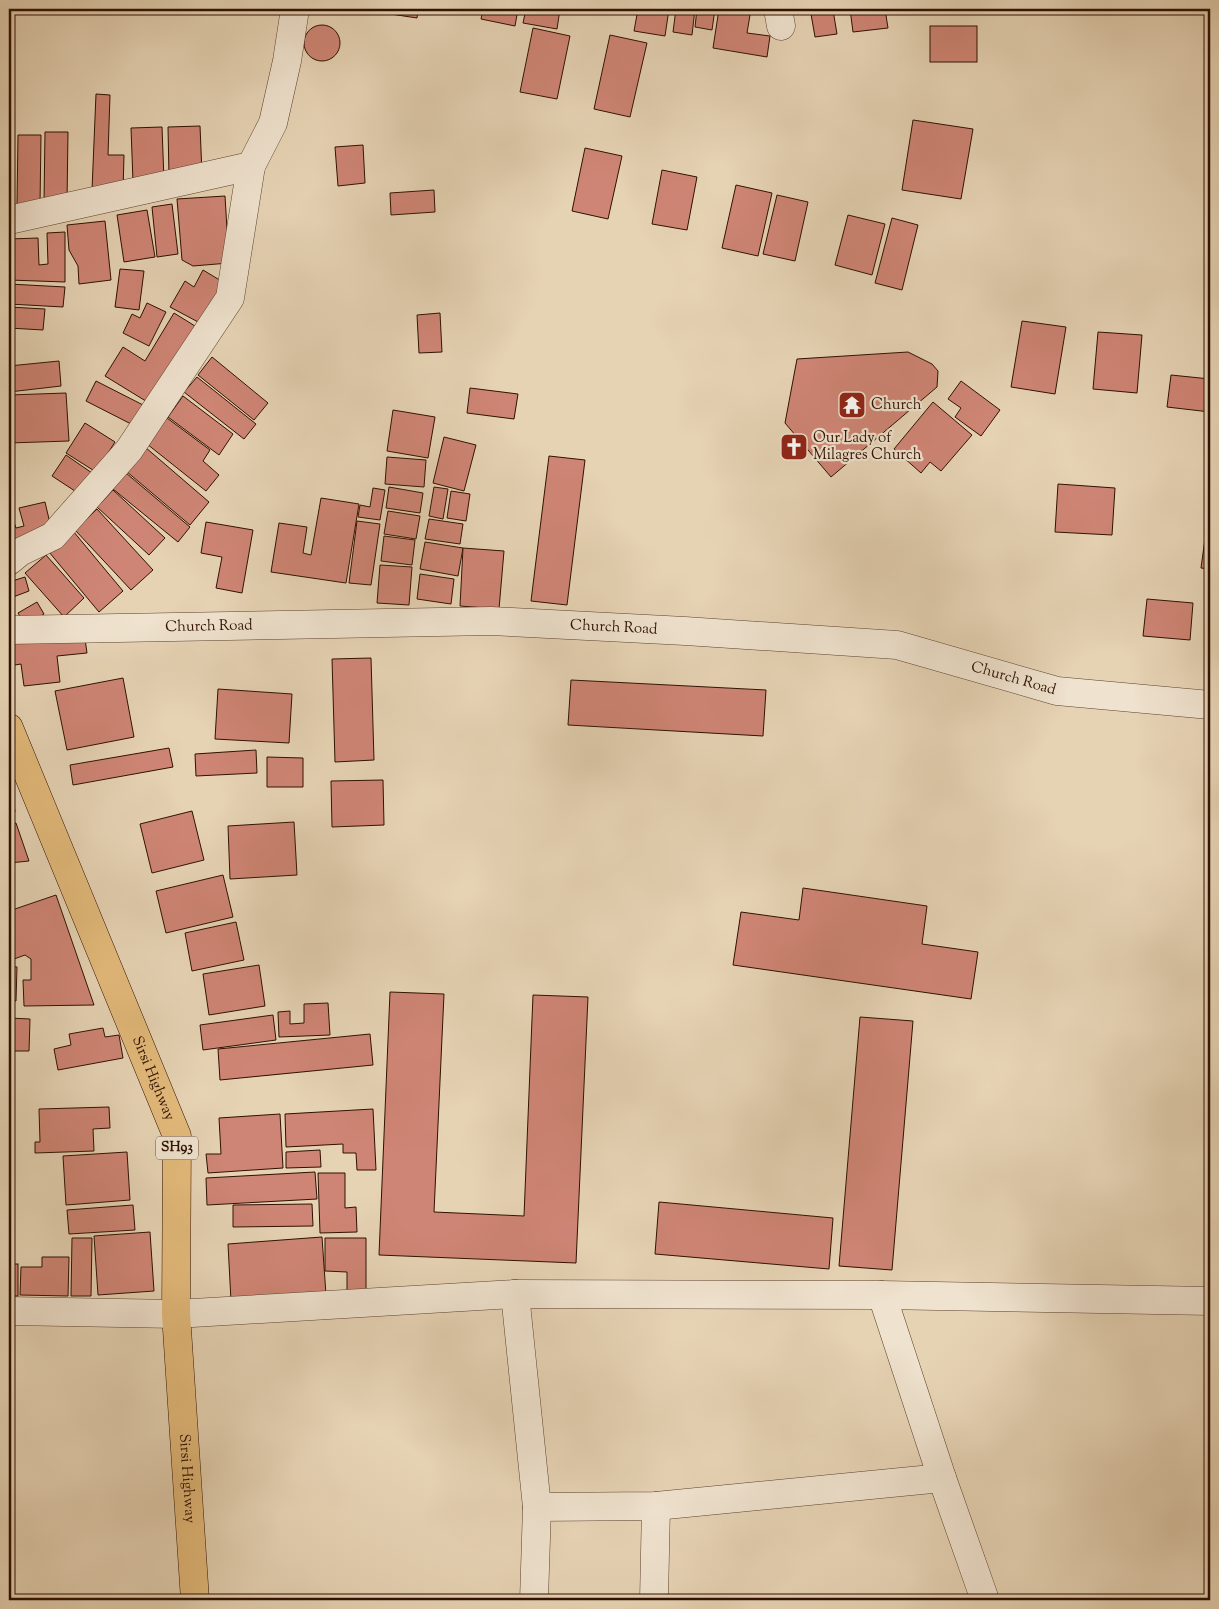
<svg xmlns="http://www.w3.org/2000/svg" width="1219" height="1609" viewBox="0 0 1219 1609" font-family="'Sorts Mill Goudy',serif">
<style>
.building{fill:#cf8575;stroke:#2f1001}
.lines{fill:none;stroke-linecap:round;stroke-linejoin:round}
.minor-casing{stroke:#5d412e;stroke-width:29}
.major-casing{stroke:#2f1001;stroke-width:29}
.minor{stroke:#efe2ce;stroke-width:28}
.major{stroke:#e3ba7a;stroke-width:28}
.labels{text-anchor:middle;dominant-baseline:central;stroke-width:4.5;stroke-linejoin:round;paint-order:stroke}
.shield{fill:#efe2ce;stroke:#694f3e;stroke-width:1}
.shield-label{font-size:14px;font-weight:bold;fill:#2f1001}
.poi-label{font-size:15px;fill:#2f1001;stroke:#efe2ce;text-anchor:start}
.street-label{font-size:15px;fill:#2f1001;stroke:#efe2ce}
</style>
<rect width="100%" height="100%" fill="#e6d3b4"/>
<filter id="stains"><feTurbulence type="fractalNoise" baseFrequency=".004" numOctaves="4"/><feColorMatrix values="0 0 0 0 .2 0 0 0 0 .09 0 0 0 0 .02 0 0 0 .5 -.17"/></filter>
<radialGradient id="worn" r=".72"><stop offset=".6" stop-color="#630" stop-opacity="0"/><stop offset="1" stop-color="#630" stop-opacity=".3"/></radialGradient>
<g class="building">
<polygon points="384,9 418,9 417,18 384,13"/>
<polygon points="444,9 470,9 470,13"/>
<polygon points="483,9 518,9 515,26 481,19"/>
<polygon points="526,9 560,9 557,29 523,23"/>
<polygon points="638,9 669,9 665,36 634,31"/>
<polygon points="676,9 695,9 692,35 673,32"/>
<polygon points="697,9 715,9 712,30 695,27"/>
<polygon points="719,9 751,9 747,33 770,36 767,57 713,48"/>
<polygon points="850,9 885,9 888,28 853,32"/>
<polygon points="833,10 837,34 815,37 811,14"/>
<circle cx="322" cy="43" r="18"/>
<rect x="930" y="26" width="47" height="36"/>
<polygon points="533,28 570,36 557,99 520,92"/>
<polygon points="610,35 647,43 630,117 594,109"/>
<polygon points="96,94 110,95 108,155 124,155 123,191 92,190"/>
<polygon points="913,120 973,129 961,199 902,190"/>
<polygon points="200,126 202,174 169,176 168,127"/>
<polygon points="162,127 164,181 133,182 131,128"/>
<polygon points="45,132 68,132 67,202 44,202"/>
<polygon points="9,134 14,135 13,204 9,204"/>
<polygon points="18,135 41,135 40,205 17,205"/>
<polygon points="363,145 365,183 338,186 335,147"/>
<polygon points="585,148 622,156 608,219 572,211"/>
<polygon points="662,170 697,177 687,230 652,224"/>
<polygon points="736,185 772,193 758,256 722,248"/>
<polygon points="434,190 435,212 391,215 390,193"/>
<polygon points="777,195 808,202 795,261 763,254"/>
<polygon points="225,196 229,263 193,266 182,260 177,199"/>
<polygon points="172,204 178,254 157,257 152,207"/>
<polygon points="147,210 155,257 124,262 117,215"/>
<polygon points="848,215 885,224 872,275 835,265"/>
<polygon points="892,218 918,225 902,290 875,283"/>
<polygon points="105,221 111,280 79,284 78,266 69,250 67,225"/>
<polygon points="65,232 65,282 9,280 9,239 38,238 39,265 48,264 47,233"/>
<polygon points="120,269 144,271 139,310 115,307"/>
<polygon points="203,270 223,282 200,323 170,307 185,281 194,287"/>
<polygon points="9,284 65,287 63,307 9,304"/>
<polygon points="147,303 166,312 149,346 123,333 132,314 140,318"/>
<polygon points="9,307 45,309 43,330 9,328"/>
<polygon points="174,313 195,326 149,403 105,376 123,347 145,361"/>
<polygon points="440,313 442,352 419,353 417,315"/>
<polygon points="1022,321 1066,327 1055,394 1011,387"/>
<polygon points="1098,332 1142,335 1137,393 1093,389"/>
<polygon points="908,352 932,364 938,371 937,387 831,477 785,423 797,359"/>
<polygon points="212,357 268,403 254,420 198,375"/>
<polygon points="59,361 61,386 9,392 9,366"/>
<polygon points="1171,375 1210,379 1210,412 1167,407"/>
<polygon points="197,377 256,424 244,439 184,392"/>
<polygon points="96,381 145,406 135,426 86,401"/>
<polygon points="961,381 1000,410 981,436 955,417 961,408 948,399"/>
<polygon points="470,388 518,394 514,419 467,413"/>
<polygon points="66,393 69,441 9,443 9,395"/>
<polygon points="183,396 233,434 219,455 168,417"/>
<polygon points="933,402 972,435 941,471 930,462 921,473 894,449"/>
<polygon points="393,410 435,417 428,458 387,451"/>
<polygon points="167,418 210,450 203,461 219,475 206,491 147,444"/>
<polygon points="85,423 115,442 96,472 66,453"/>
<polygon points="444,437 476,445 464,491 433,483"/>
<polygon points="145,447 209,502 190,525 126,471"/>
<polygon points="66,455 92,473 78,493 52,476"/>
<polygon points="549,456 585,460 567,605 531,601"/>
<polygon points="387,457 426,460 424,487 385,484"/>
<polygon points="126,473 190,527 178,542 113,489"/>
<polygon points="1058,484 1115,488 1112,535 1055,532"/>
<polygon points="389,487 423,493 420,513 386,508"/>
<polygon points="434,487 448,489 443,519 429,516"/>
<polygon points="373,488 385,490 380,520 358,517 360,505 370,507"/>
<polygon points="113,490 165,538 149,555 97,507"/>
<polygon points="451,491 470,494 466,521 447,518"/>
<polygon points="321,498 359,504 346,583 271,572 279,523 307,527 303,553 311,555"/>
<polygon points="45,502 53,536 9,548 9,517 12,516 16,528 24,526 19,508"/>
<polygon points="1210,502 1210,569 1201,568"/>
<polygon points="97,509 153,570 131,590 75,530"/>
<polygon points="388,511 420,516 416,539 384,534"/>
<polygon points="429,519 463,524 460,544 425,539"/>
<polygon points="357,521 380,524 371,585 349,583"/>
<polygon points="206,522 253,530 242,593 216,588 222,557 201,553"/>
<polygon points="73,531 123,591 99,612 49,552"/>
<polygon points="384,536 415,540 412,565 381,561"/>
<polygon points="425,542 463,548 458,576 420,569"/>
<polygon points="463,548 504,551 499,609 460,606"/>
<polygon points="46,555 84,598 64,617 25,573"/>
<polygon points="380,565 412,567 409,605 377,603"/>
<polygon points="420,574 454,579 451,604 417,599"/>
<polygon points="25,577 29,591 13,597 9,582"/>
<polygon points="1147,599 1193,603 1190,640 1143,636"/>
<polygon points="37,602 44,614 25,625 18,613"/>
<polygon points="84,632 87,653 57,656 60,682 24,686 21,664 9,666 9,641"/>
<polygon points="371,658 374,760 335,762 332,659"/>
<polygon points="123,678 134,737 67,750 55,691"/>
<polygon points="571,680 766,690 763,736 568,725"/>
<polygon points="218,689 292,694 289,743 215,739"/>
<polygon points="169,748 173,767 73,785 70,765"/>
<polygon points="256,750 257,773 196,776 195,754"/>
<polygon points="267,757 303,758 303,787 267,787"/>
<polygon points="383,780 384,825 332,827 331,781"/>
<polygon points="9,796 13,796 15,812 9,813"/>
<polygon points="192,811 204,860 152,873 140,824"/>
<polygon points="294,822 297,875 230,879 228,826"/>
<polygon points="16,823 29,861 9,863 9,824"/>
<polygon points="9,868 11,868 12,899 9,900"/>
<polygon points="223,875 233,917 166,933 156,891"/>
<polygon points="803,888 927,906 922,944 978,952 971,999 733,965 741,912 799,920"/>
<polygon points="56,895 94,1005 24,1006 23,980 31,980 31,959 25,955 14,959 9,944 9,911"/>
<polygon points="236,922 244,960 192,971 185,933"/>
<polygon points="259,965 265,1006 209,1015 203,974"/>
<polygon points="9,966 17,967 16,1001 9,1001"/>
<polygon points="390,992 444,994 434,1212 524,1216 533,995 588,997 576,1263 379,1255"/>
<polygon points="328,1003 330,1035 279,1037 278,1012 290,1011 290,1024 304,1023 304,1004"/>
<polygon points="273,1015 276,1040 203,1050 200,1025"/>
<polygon points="860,1017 913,1021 892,1270 839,1266"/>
<polygon points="9,1018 30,1019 29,1051 9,1051"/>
<polygon points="103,1028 105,1037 119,1035 123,1058 58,1070 54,1049 71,1045 69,1034"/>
<polygon points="370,1034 373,1065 220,1080 218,1049"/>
<polygon points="109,1107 110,1128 93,1129 94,1151 35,1153 35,1142 40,1142 39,1109"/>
<polygon points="373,1109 376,1170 357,1170 356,1153 343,1153 343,1144 286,1147 285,1114"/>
<polygon points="280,1114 283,1168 208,1173 206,1154 221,1154 219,1118"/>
<polygon points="320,1150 321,1167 286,1168 286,1152"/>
<polygon points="127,1152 130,1200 66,1205 63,1156"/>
<polygon points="315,1172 317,1199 207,1205 206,1178"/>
<polygon points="318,1173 345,1173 345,1208 356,1207 357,1232 320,1233"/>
<polygon points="659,1202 833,1218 829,1269 655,1254"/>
<polygon points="312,1204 313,1226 233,1227 233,1205"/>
<polygon points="133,1205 135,1230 69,1234 67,1210"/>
<polygon points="150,1232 154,1291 98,1295 94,1236"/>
<polygon points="322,1237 326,1295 231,1301 228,1244"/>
<polygon points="72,1238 92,1238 91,1296 71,1296"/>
<polygon points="325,1238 366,1238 366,1291 347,1292 347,1272 325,1271"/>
<polygon points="42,1257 69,1257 68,1296 20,1295 21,1267 42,1267"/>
<rect x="9" y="1264" width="9" height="32"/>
</g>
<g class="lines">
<defs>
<g id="minor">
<polyline points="778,9 781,26"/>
<polyline points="9,220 251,166 273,123 287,61 295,9"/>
<polyline points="9,561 20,552 53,536 129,450 230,298 251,166"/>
<path id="s1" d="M9,630L491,621L685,631L897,645L1057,691L1210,705"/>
<polyline points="515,1294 537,1507 534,1600"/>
<polyline points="882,1295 942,1478 985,1600"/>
<polyline points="9,1311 176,1314 515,1294 882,1295 1210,1301"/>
<polyline points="537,1507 656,1506 942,1478"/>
<polyline points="654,1600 656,1506"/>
</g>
<g id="major">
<path id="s2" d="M9,728L177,1136L176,1314L195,1600"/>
</g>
</defs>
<use href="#minor" class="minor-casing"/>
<use href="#major" class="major-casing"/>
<use href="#minor" class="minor"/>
<use href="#major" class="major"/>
</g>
<defs>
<symbol id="temple-square" viewBox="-11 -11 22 22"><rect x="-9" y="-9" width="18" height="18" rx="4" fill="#8f2418" stroke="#efe2ce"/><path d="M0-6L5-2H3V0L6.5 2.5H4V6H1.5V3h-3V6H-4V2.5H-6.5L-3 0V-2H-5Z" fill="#fff"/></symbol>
<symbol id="church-square" viewBox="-11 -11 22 22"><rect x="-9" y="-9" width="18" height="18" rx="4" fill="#8f2418" stroke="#efe2ce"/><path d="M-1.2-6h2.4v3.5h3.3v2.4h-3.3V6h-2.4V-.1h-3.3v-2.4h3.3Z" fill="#fff"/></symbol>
</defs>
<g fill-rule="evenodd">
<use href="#temple-square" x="836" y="389" width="32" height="32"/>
<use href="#church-square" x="778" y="431" width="32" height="32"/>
</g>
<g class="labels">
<rect class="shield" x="156" y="1136.5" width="42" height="23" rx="4"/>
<g class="shield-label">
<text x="177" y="1148">SH93</text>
</g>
<g class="poi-label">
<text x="871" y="405">Church</text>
<text x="813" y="438">Our Lady of<tspan x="813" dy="17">Milagres Church</tspan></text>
</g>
<g class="street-label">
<text stroke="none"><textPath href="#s1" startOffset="200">Church Road</textPath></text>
<text stroke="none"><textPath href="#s1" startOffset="605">Church Road</textPath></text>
<text stroke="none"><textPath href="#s1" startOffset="1010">Church Road</textPath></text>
<text stroke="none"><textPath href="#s2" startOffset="379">Sirsi Highway</textPath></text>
<text stroke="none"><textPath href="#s2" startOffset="784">Sirsi Highway</textPath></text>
</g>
</g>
<rect width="1219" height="1609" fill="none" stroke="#e6d3b4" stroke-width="30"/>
<rect x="10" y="10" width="1199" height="1589" fill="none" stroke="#2f1001" stroke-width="2.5"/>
<rect x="15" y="15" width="1189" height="1579" fill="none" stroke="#2f1001"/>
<rect width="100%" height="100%" filter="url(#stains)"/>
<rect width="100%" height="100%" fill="url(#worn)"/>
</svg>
